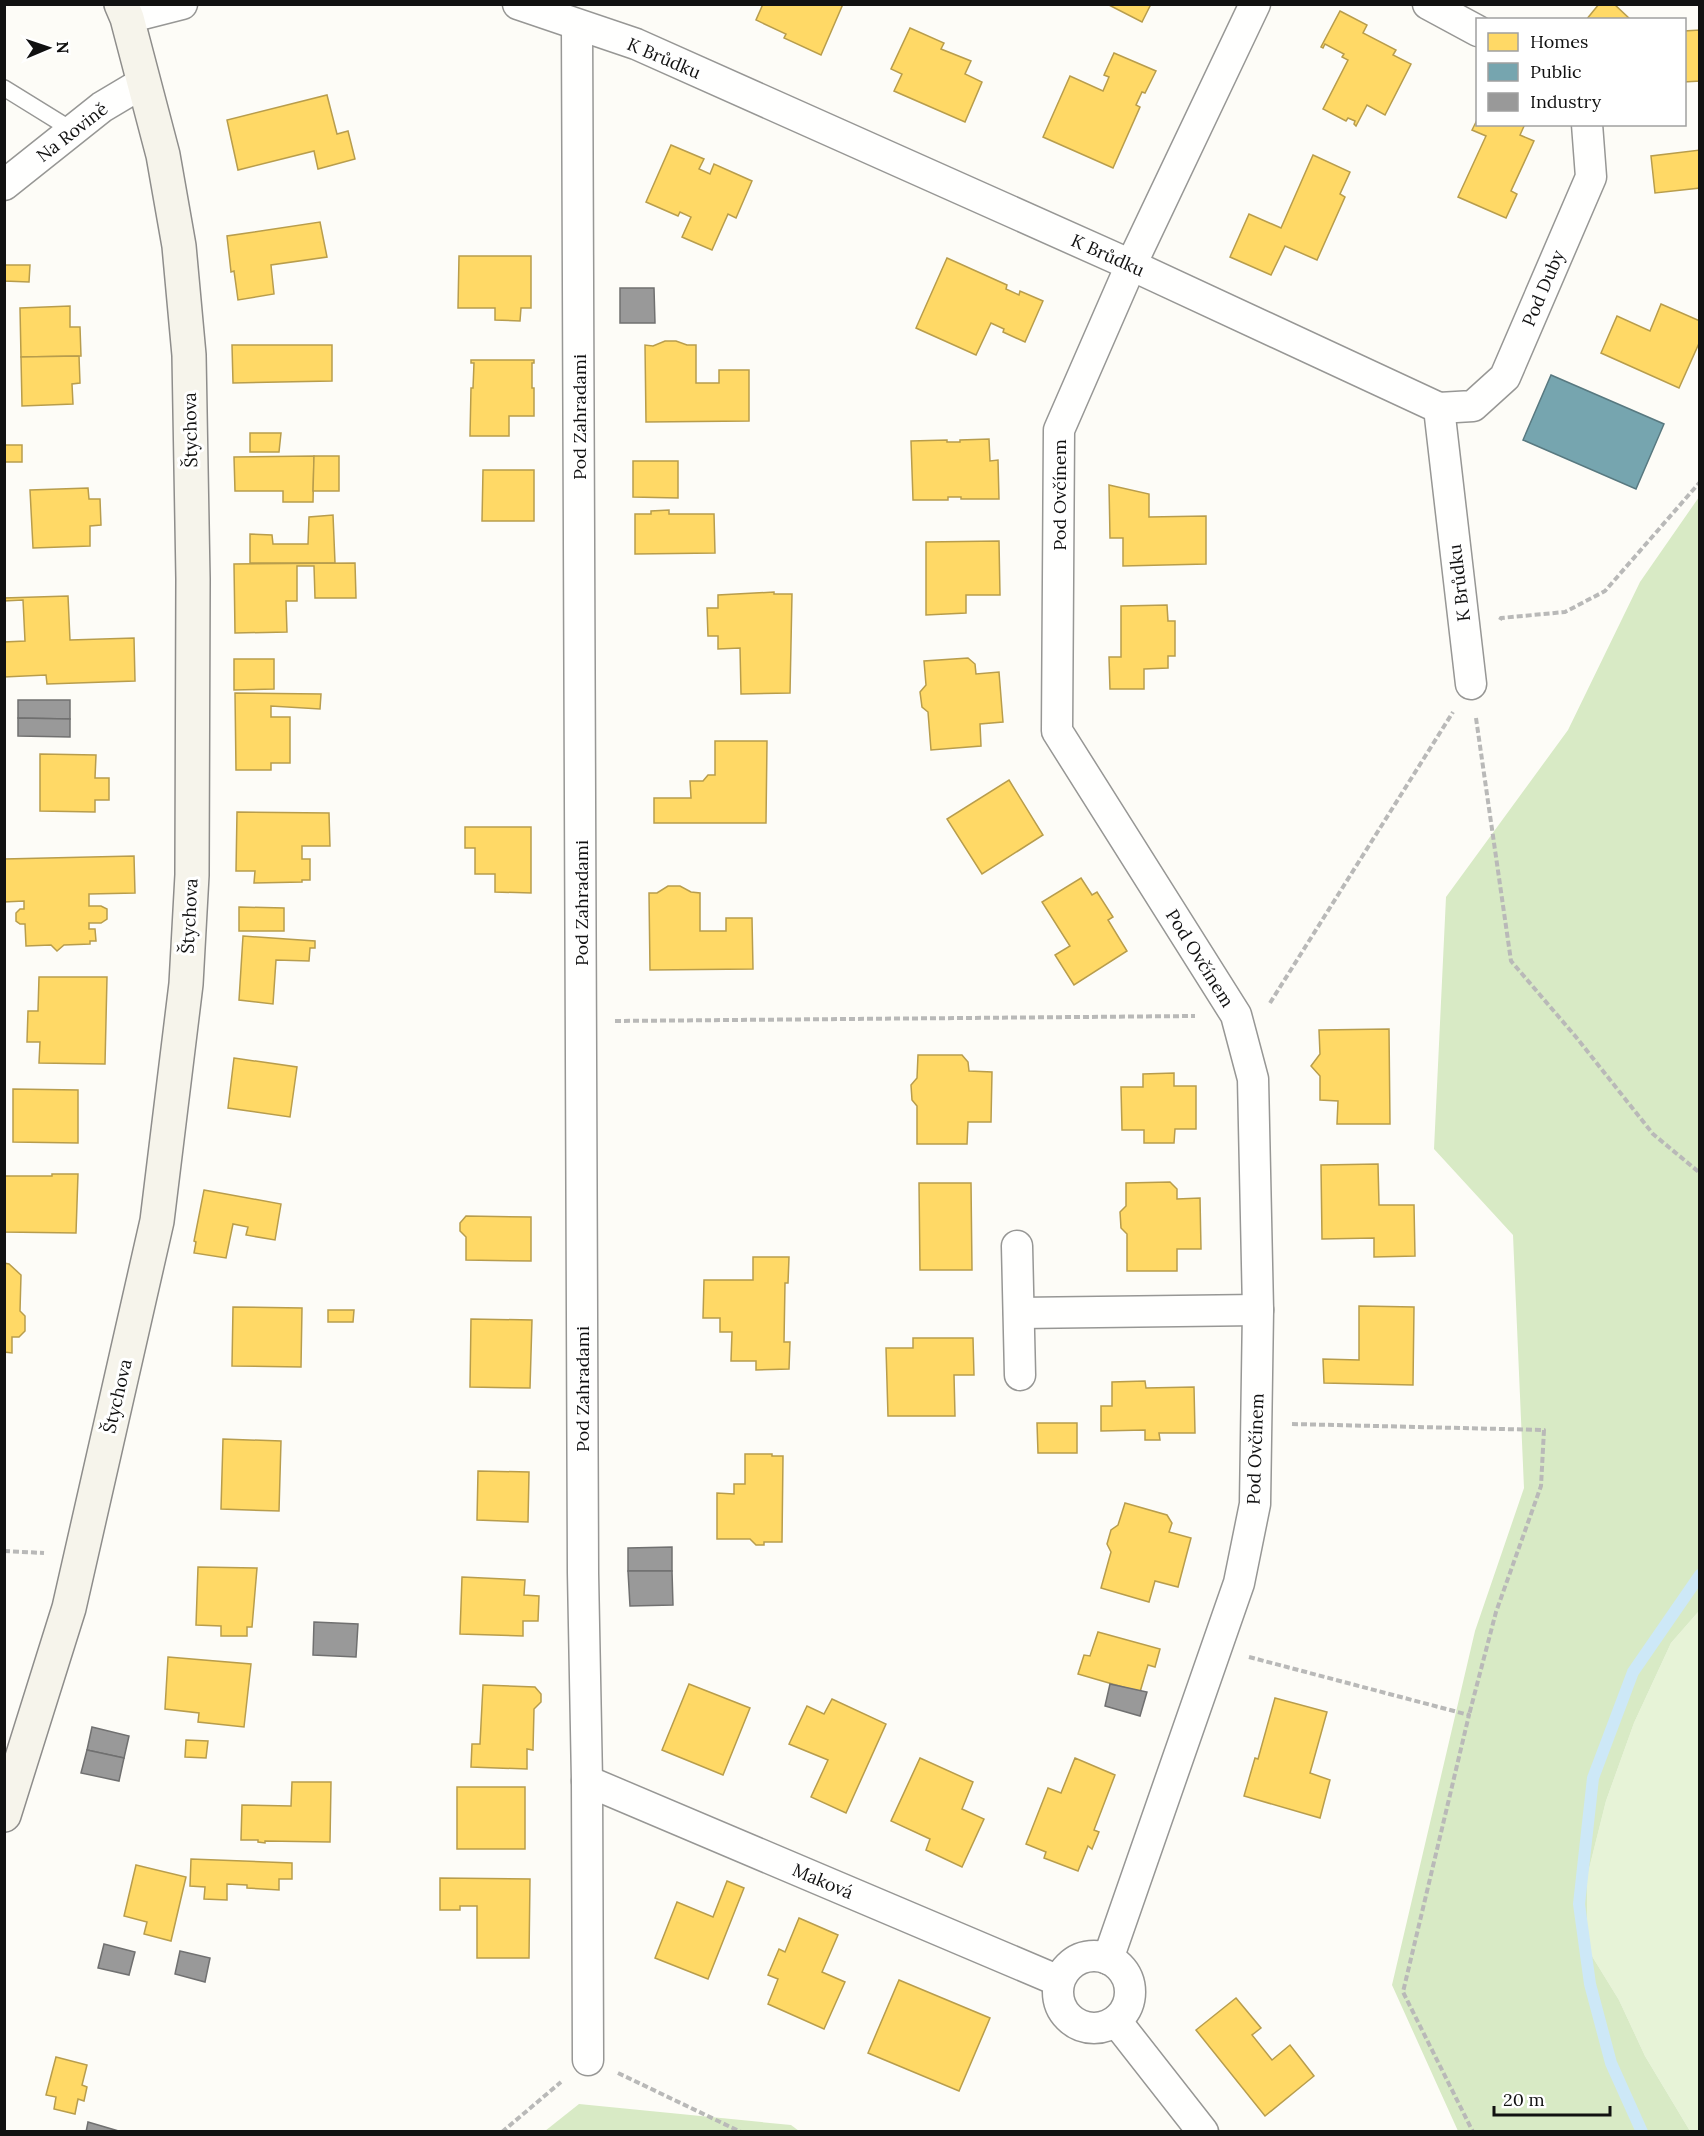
<svg xmlns="http://www.w3.org/2000/svg" width="1704" height="2136" viewBox="0 0 1704 2136" font-family="Lora,serif">
<style>
.green{fill:#e7f3d7}
.forest{fill:#d8eac5}
.homes{fill:#ffd966;stroke:#b89d4c;stroke-width:1.5}
.public{fill:#76a5af;stroke:#587980;stroke-width:1.5}
.industry{fill:#999;stroke:#707070;stroke-width:1.5}
.lines{fill:none;stroke-linecap:round;stroke-linejoin:round}
.stream{stroke:#cde8f7;stroke-width:12}
.lane-casing{stroke:#979795;stroke-width:18}
.street-casing{stroke:#979795;stroke-width:33}
.secondary-casing{stroke:#8e8d8b;stroke-width:36}
.path{stroke:#b9b9b8;stroke-width:4;stroke-dasharray:6 3;stroke-linecap:butt}
.lane{stroke:#fffffe;stroke-width:15}
.street{stroke:#fffffe;stroke-width:30}
.secondary{stroke:#f6f4eb;stroke-width:33}
.labels{text-anchor:middle;dominant-baseline:central;stroke-width:6;stroke-linejoin:round;paint-order:stroke}
.street-label{font-size:18px;fill:#111;stroke:#fff}
</style>
<rect width="100%" height="100%" fill="#fdfcf7"/>
<polygon class="green" points="1699,1611 1699,2131 1690,2131 1645,2056 1619,2000 1587,1948 1587,1877 1606,1801 1634,1723 1671,1643"/>
<g class="forest">
<polygon points="1699,497 1699,1611 1671,1643 1634,1723 1606,1801 1587,1877 1587,1948 1619,2000 1645,2056 1690,2131 1458,2131 1392,1985 1475,1631 1524,1488 1513,1235 1434,1149 1446,897 1568,730 1640,582"/>
<polygon points="579,2104 791,2125 799,2131 545,2131"/>
</g>
<g class="homes">
<polygon points="763,4 843,4 821,55 784,38 786,34 756,20"/>
<polygon points="1107,4 1151,4 1142,22"/>
<polygon points="1599,4 1614,4 1631,20 1586,20"/>
<polygon points="1340,11 1367,25 1363,33 1396,50 1393,55 1411,64 1385,115 1367,105 1356,126 1354,124 1355,121 1348,118 1346,121 1323,109 1348,60 1342,57 1344,54 1325,44 1323,48 1321,47"/>
<polygon points="910,28 944,43 941,49 971,61 965,74 982,82 965,122 894,91 902,74 891,69"/>
<polygon points="1700,30 1700,81 1684,82 1684,31"/>
<polygon points="1114,53 1156,71 1145,93 1142,92 1136,105 1140,107 1113,168 1043,137 1070,76 1103,91 1109,77 1104,75"/>
<polygon points="327,95 337,134 348,131 355,159 318,169 314,151 238,170 227,120"/>
<polygon points="1478,118 1478,124 1525,124 1520,135 1534,141 1511,191 1517,194 1506,218 1458,197 1486,136 1472,130"/>
<polygon points="671,145 704,159 699,169 710,174 714,164 752,181 736,218 728,214 712,250 682,237 691,217 680,212 678,216 646,202"/>
<polygon points="1700,150 1700,188 1655,193 1651,156"/>
<polygon points="1313,155 1350,172 1340,194 1345,197 1317,260 1285,246 1271,275 1230,257 1249,214 1281,228"/>
<polygon points="320,222 327,257 271,265 274,294 238,300 234,271 231,272 227,236"/>
<polygon points="459,256 531,256 531,308 521,308 520,321 495,320 495,308 458,308"/>
<polygon points="947,258 1007,285 1006,289 1019,295 1020,291 1043,301 1025,342 1003,332 1004,329 991,323 976,355 916,328"/>
<polygon points="4,265 30,265 29,282 4,281"/>
<polygon points="1661,304 1700,321 1700,341 1679,388 1601,353 1617,316 1650,331"/>
<polygon points="70,306 70,327 80,327 81,356 21,357 20,308"/>
<polygon points="665,341 676,341 687,345 696,345 696,383 719,383 719,370 749,370 749,421 646,422 645,345 653,346"/>
<polygon points="232,345 332,345 332,381 233,383"/>
<polygon points="79,356 80,383 72,384 73,404 22,406 21,357"/>
<polygon points="471,360 534,360 534,363 532,363 532,388 534,388 534,416 509,416 509,436 470,436 471,388 473,388 474,363 471,363"/>
<polygon points="250,433 281,433 279,452 250,452"/>
<polygon points="989,439 990,461 998,460 999,499 961,499 961,497 948,497 948,500 913,500 911,441 947,440 947,442 960,442 960,440"/>
<rect x="4" y="445" width="18" height="17"/>
<polygon points="314,456 313,502 283,502 283,491 235,491 234,457"/>
<polygon points="314,456 339,456 339,491 313,491"/>
<polygon points="633,461 678,461 678,498 633,497"/>
<polygon points="483,470 534,470 534,521 482,521"/>
<polygon points="1109,485 1149,494 1149,517 1206,516 1206,564 1123,566 1123,538 1110,538"/>
<polygon points="88,488 89,499 100,499 101,525 90,526 90,546 33,548 30,490"/>
<polygon points="669,510 669,514 714,514 715,553 635,554 635,514 651,514 651,511"/>
<polygon points="333,515 335,563 250,563 250,534 272,535 273,544 308,544 309,517"/>
<polygon points="999,541 1000,595 966,595 966,613 926,615 926,542"/>
<polygon points="355,563 356,598 315,598 314,566 297,566 297,601 286,601 287,632 235,633 234,564"/>
<polygon points="774,592 774,594 792,594 790,693 741,694 740,648 718,649 718,636 708,636 707,608 718,608 718,595"/>
<polygon points="68,596 70,640 134,638 135,681 47,684 46,675 4,677 4,642 25,641 23,600 4,601 4,598"/>
<polygon points="1167,605 1168,621 1175,621 1175,656 1168,656 1168,668 1144,669 1144,689 1110,689 1109,657 1121,657 1121,606"/>
<polygon points="968,658 975,664 976,674 999,672 1003,722 980,724 981,746 931,750 928,712 922,707 920,692 926,685 924,661"/>
<polygon points="234,659 274,659 274,689 234,690"/>
<polygon points="235,693 321,694 320,709 271,706 271,717 290,717 290,763 271,763 271,770 236,770"/>
<polygon points="715,741 767,741 766,823 654,823 654,798 691,798 690,781 703,781 708,775 715,775"/>
<polygon points="40,754 96,755 95,778 109,778 109,800 95,800 95,812 40,811"/>
<polygon points="1009,780 1043,835 982,874 947,819"/>
<polygon points="237,812 329,813 330,846 302,846 302,859 310,859 310,880 302,880 302,882 254,883 255,871 236,871"/>
<polygon points="465,827 531,827 531,893 495,892 495,874 475,874 475,848 465,848"/>
<polygon points="134,856 135,893 89,894 89,906 101,906 107,909 107,919 101,923 89,923 89,929 95,929 96,941 90,941 90,944 64,945 57,951 51,945 26,946 25,924 20,924 16,921 16,913 20,909 24,909 24,901 4,902 4,859"/>
<polygon points="1081,878 1092,895 1097,892 1113,917 1108,920 1127,951 1074,985 1055,955 1070,946 1042,902"/>
<polygon points="668,886 680,886 691,892 700,893 700,931 726,931 726,918 752,918 753,969 650,970 649,893 657,893"/>
<polygon points="239,907 284,908 284,931 239,931"/>
<polygon points="243,936 315,941 315,948 310,948 309,961 276,960 273,1004 239,1000"/>
<polygon points="39,977 107,977 105,1064 39,1063 40,1042 27,1042 28,1011 38,1011"/>
<polygon points="1389,1029 1390,1124 1337,1124 1338,1101 1320,1100 1320,1076 1311,1066 1320,1054 1319,1030"/>
<polygon points="918,1055 962,1055 968,1062 969,1071 992,1072 991,1122 968,1122 967,1144 917,1144 917,1106 912,1100 911,1085 917,1078"/>
<polygon points="234,1058 297,1067 290,1117 228,1108"/>
<polygon points="1174,1073 1174,1086 1196,1086 1196,1129 1175,1129 1174,1143 1144,1143 1144,1130 1122,1130 1121,1087 1143,1087 1143,1074"/>
<polygon points="13,1089 78,1090 78,1143 13,1142"/>
<polygon points="1378,1164 1379,1205 1414,1205 1415,1256 1374,1257 1374,1238 1322,1239 1321,1165"/>
<polygon points="52,1174 78,1174 76,1233 4,1232 4,1176 52,1176"/>
<polygon points="1170,1182 1177,1189 1177,1199 1200,1198 1201,1249 1177,1249 1177,1271 1127,1271 1127,1234 1121,1228 1120,1212 1126,1206 1126,1183"/>
<polygon points="919,1183 971,1183 972,1270 920,1270"/>
<polygon points="204,1190 281,1204 275,1240 246,1235 248,1227 233,1224 226,1258 194,1253 196,1242 194,1241"/>
<polygon points="466,1216 531,1217 531,1261 466,1260 466,1237 460,1231 460,1223"/>
<polygon points="753,1257 789,1257 788,1283 785,1283 784,1342 790,1342 789,1369 756,1370 756,1361 731,1361 732,1332 720,1332 720,1318 703,1318 704,1280 753,1280"/>
<polygon points="4,1263 9,1264 21,1275 20,1311 25,1316 25,1331 19,1337 12,1337 12,1353 4,1352"/>
<polygon points="1359,1306 1414,1307 1413,1385 1324,1383 1323,1359 1359,1360"/>
<polygon points="233,1307 302,1308 301,1367 232,1366"/>
<polygon points="328,1310 354,1310 353,1322 328,1322"/>
<polygon points="471,1319 532,1320 530,1388 470,1387"/>
<polygon points="913,1338 973,1338 974,1375 954,1375 955,1416 888,1416 886,1348 913,1348"/>
<polygon points="1145,1381 1146,1388 1194,1387 1195,1433 1159,1433 1160,1440 1145,1440 1145,1430 1101,1431 1101,1406 1112,1406 1112,1382"/>
<polygon points="1037,1423 1077,1423 1077,1453 1038,1453"/>
<polygon points="223,1439 281,1441 279,1511 221,1509"/>
<polygon points="745,1454 772,1454 772,1456 783,1456 782,1542 764,1542 764,1545 756,1545 750,1539 717,1539 717,1493 734,1494 734,1484 745,1484"/>
<polygon points="478,1471 529,1472 528,1522 477,1520"/>
<polygon points="1125,1503 1167,1515 1172,1523 1169,1532 1191,1538 1178,1587 1155,1581 1149,1602 1101,1588 1111,1552 1107,1544 1111,1530 1118,1525"/>
<polygon points="198,1567 257,1568 252,1627 247,1627 247,1636 221,1636 221,1626 196,1625"/>
<polygon points="462,1577 525,1580 524,1595 539,1596 538,1621 523,1621 523,1636 460,1634"/>
<polygon points="1098,1632 1160,1649 1155,1667 1148,1665 1140,1692 1078,1674 1084,1655 1090,1656"/>
<polygon points="168,1657 251,1664 244,1727 198,1722 199,1713 165,1709"/>
<polygon points="689,1684 750,1708 723,1775 662,1750"/>
<polygon points="483,1685 535,1687 541,1694 541,1702 534,1709 533,1750 527,1749 527,1769 471,1767 472,1744 480,1744"/>
<polygon points="1275,1698 1327,1712 1310,1773 1330,1780 1320,1818 1244,1796 1255,1758 1258,1759"/>
<polygon points="832,1699 886,1724 846,1813 811,1797 828,1760 789,1744 807,1706 824,1714"/>
<polygon points="186,1740 208,1741 206,1758 185,1757"/>
<polygon points="920,1758 973,1782 962,1809 984,1819 962,1867 926,1850 930,1839 891,1821"/>
<polygon points="1075,1758 1115,1775 1094,1830 1099,1832 1092,1849 1088,1846 1078,1871 1044,1858 1046,1852 1026,1844 1048,1788 1061,1793"/>
<polygon points="292,1782 331,1782 330,1842 265,1841 265,1843 258,1842 258,1840 241,1840 242,1805 291,1806"/>
<rect x="457" y="1787" width="68" height="62"/>
<polygon points="191,1859 292,1863 292,1879 279,1879 279,1890 247,1888 247,1885 227,1884 227,1900 204,1899 205,1887 190,1886"/>
<polygon points="136,1865 186,1877 171,1941 144,1934 147,1922 124,1916"/>
<polygon points="440,1878 530,1879 529,1958 477,1958 477,1906 460,1906 460,1910 440,1910"/>
<polygon points="727,1881 744,1888 708,1979 655,1958 677,1902 713,1917"/>
<polygon points="799,1918 838,1935 822,1972 845,1982 824,2029 768,2004 778,1979 768,1975 779,1949 785,1952"/>
<polygon points="899,1980 990,2018 959,2091 868,2053"/>
<polygon points="1236,1998 1261,2028 1252,2035 1272,2060 1290,2045 1314,2076 1265,2116 1196,2030"/>
<polygon points="56,2057 87,2065 82,2085 87,2087 84,2101 78,2099 75,2114 54,2109 56,2097 46,2095"/>
</g>
<polygon class="public" points="1551,375 1664,424 1636,489 1523,440"/>
<g class="industry">
<polygon points="620,288 654,288 655,323 620,323"/>
<polygon points="18,700 70,700 70,719 18,718"/>
<polygon points="18,718 70,719 70,737 18,736"/>
<polygon points="672,1547 672,1571 628,1571 628,1548"/>
<polygon points="628,1571 672,1571 673,1605 630,1606"/>
<polygon points="314,1622 358,1624 356,1657 313,1655"/>
<polygon points="1110,1684 1147,1692 1140,1716 1105,1706"/>
<polygon points="92,1727 129,1736 124,1758 87,1750"/>
<polygon points="87,1750 124,1758 119,1781 81,1773"/>
<polygon points="104,1944 135,1952 129,1975 98,1968"/>
<polygon points="180,1951 210,1958 205,1982 175,1974"/>
<polygon points="88,2122 122,2132 86,2132"/>
</g>
<g class="lines">
<polyline class="stream" points="1642,2132 1611,2063 1590,1984 1579,1904 1593,1778 1633,1672 1700,1575"/>
<defs>
<polyline id="lane" points="4,88 72,130"/>
<g id="street">
<polyline points="518,4 636,44 1131,265 1439,408 1471,684"/>
<polyline points="1428,4 1478,31"/>
<polyline points="127,18 182,4"/>
<polyline points="577,25 583,1573 587,1781 588,2060"/>
<polyline points="4,185 102,107 144,82"/>
<polyline points="1439,408 1473,406 1505,377 1591,177 1587,124"/>
<polyline points="1017,1246 1020,1375"/>
<polyline points="1019,1313 1258,1310"/>
<polyline points="587,1781 1059,1981"/>
<circle cx="1094" cy="1992" r="36"/>
<polyline points="1108,1959 1239,1583 1255,1504 1258,1310 1253,1079 1236,1015 1057,731 1059,430 1131,265 1255,4"/>
<polyline points="1116,2021 1203,2132"/>
</g>
<polyline id="secondary" points="4,1815 69,1608 157,1221 186,984 192,875 193,579 189,355 179,246 163,155 127,18 121,4"/>
</defs>
<use href="#lane" class="lane-casing"/>
<use href="#street" class="street-casing"/>
<use href="#secondary" class="secondary-casing"/>
<g class="path">
<polyline points="1500,620 1501,618 1565,612 1605,591 1700,482"/>
<polyline points="1476,718 1511,961 1576,1037 1653,1134 1700,1173"/>
<polyline points="1270,1003 1453,712"/>
<polyline points="615,1021 1195,1016"/>
<polyline points="1292,1424 1544,1430 1541,1486 1496,1612 1469,1715"/>
<polyline points="4,1551 44,1553"/>
<polyline points="1249,1657 1469,1715 1403,1992 1473,2132"/>
<polyline points="618,2073 741,2132"/>
<polyline points="502,2132 561,2082"/>
</g>
<use href="#lane" class="lane"/>
<use href="#street" class="street"/>
<use href="#secondary" class="secondary"/>
</g>
<g class="labels">
<g class="street-label">
<text transform="translate(664 58) rotate(23)">K Brůdku</text>
<text transform="translate(72 132) rotate(-38)">Na Rovině</text>
<text transform="translate(1108 255) rotate(24)">K Brůdku</text>
<text transform="translate(1543 288) rotate(-67)">Pod Duby</text>
<text transform="translate(579 417) rotate(-90)">Pod Zahradami</text>
<text transform="translate(190 430) rotate(-91)">Štychova</text>
<text transform="translate(1059 495) rotate(-90)">Pod Ovčínem</text>
<text transform="translate(1459 583) rotate(-97)">K Brůdku</text>
<text transform="translate(581 903) rotate(-90)">Pod Zahradami</text>
<text transform="translate(189 916) rotate(-87)">Štychova</text>
<text transform="translate(1200 958) rotate(58)">Pod Ovčínem</text>
<text transform="translate(582 1389) rotate(-90)">Pod Zahradami</text>
<text transform="translate(117 1396) rotate(-77)">Štychova</text>
<text transform="translate(1255 1449) rotate(-88)">Pod Ovčínem</text>
<text transform="translate(823 1881) rotate(23)">Maková</text>
</g>
</g>
<rect width="1704" height="2136" fill="none" stroke="#111111" stroke-width="12"/>
<rect x="1476" y="18" width="210" height="108" fill="#ffffff" stroke="#a0a0a0" stroke-width="1.5"/>
<rect x="1488" y="33" width="30" height="18" fill="#ffd966" stroke="#a0a0a0" stroke-width="1.5"/>
<text x="1530" y="48" font-size="18" fill="#111111">Homes</text>
<rect x="1488" y="63" width="30" height="18" fill="#76a5af" stroke="#a0a0a0" stroke-width="1.5"/>
<text x="1530" y="78" font-size="18" fill="#111111">Public</text>
<rect x="1488" y="93" width="30" height="18" fill="#999999" stroke="#a0a0a0" stroke-width="1.5"/>
<text x="1530" y="108" font-size="18" fill="#111111">Industry</text>
<g transform="translate(48 48) rotate(88)" stroke="#ffffff" stroke-width="4.5" paint-order="stroke">
<path d="M0-4.5L10 22L0 15L-10 22Z" fill="#111111"/>
<text y="-9" font-size="16" font-weight="bold" text-anchor="middle" fill="#111111">N</text>
</g>
<path d="M1494 2106v9h116v-9" fill="none" stroke="#111111" stroke-width="3"/>
<text x="1503" y="2106" font-size="18" fill="#111111" stroke="#ffffff" stroke-width="4.5" paint-order="stroke">20 m</text>
</svg>
